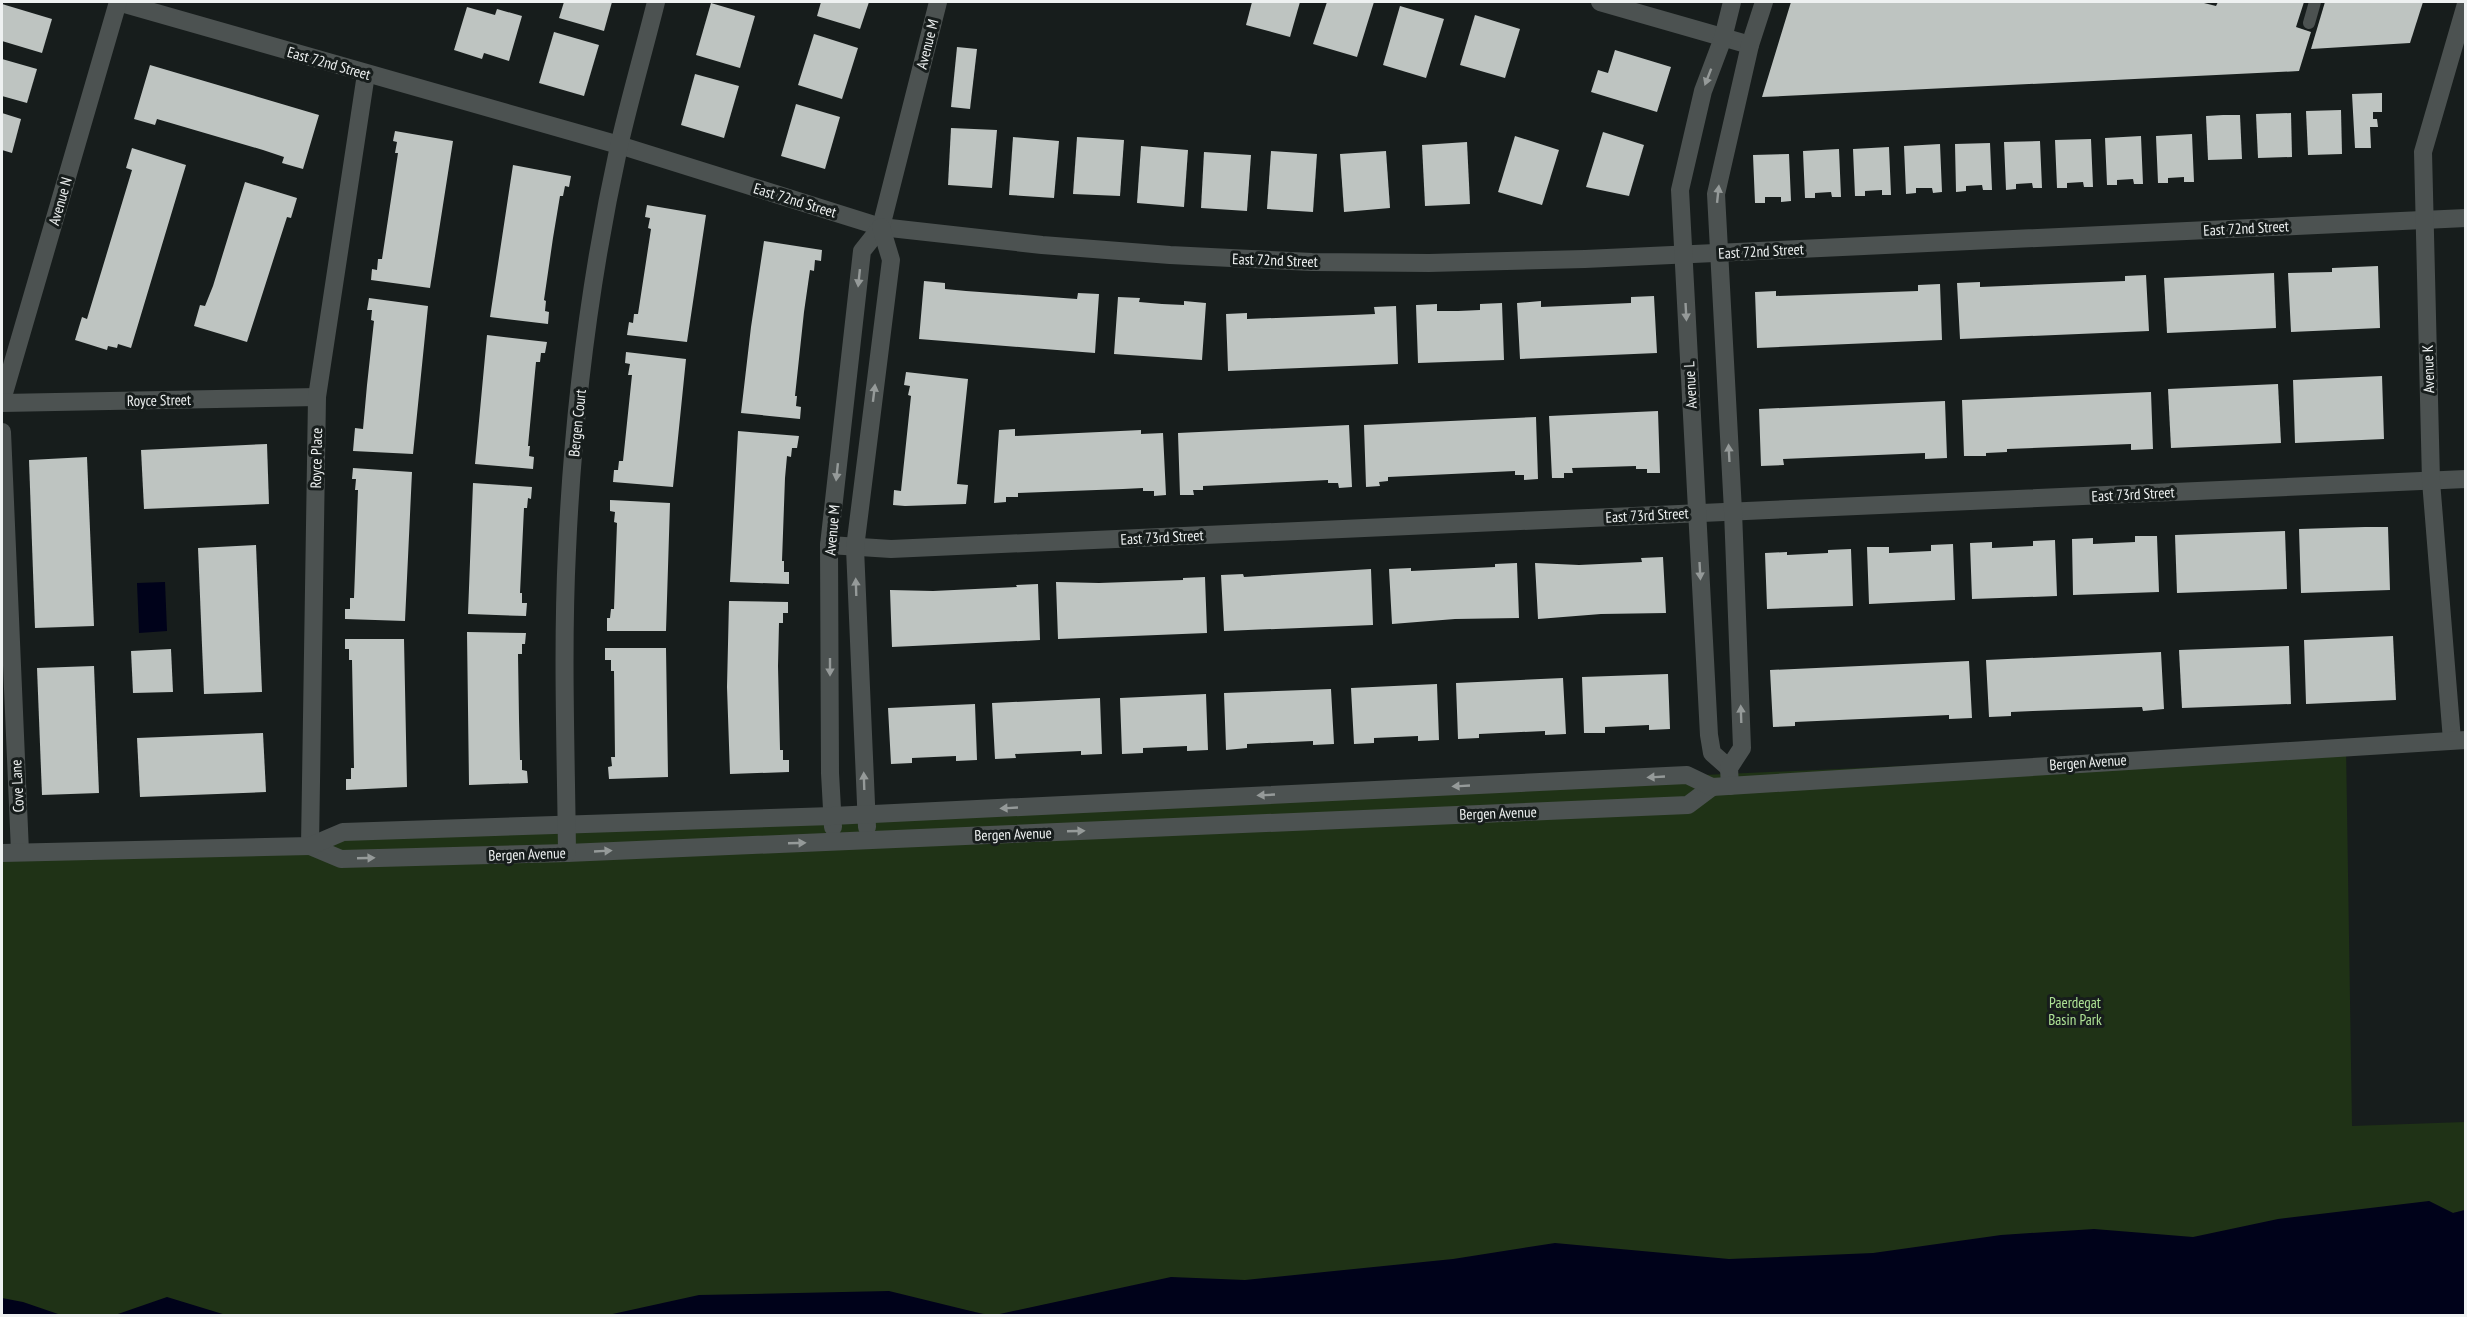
<svg xmlns="http://www.w3.org/2000/svg" width="2467" height="1317" viewBox="0 0 2467 1317" font-family="'PT Sans Narrow',sans-serif">
<style>
.green{fill:#1f3216}
.water{fill:#00021a}
.building{fill:#bec4c1}
.lines{fill:none;stroke-linecap:round;stroke-linejoin:round}
.lane{stroke:#4c5251;stroke-width:12}
.street{stroke:#4c5251;stroke-width:18}
.oneway{fill:#959a99}
.labels{text-anchor:middle;dominant-baseline:central;stroke-width:6;stroke-linejoin:round;paint-order:stroke}
.street-label{font-size:15px;fill:#eef1f1;stroke:#171d1c}
.park-label{font-size:15px;fill:#ade195;stroke:#171d1c}
</style>
<rect width="100%" height="100%" fill="#171d1c"/>
<polygon class="green" points="2346,746 2352,1126 2465,1122 2465,1210 2453,1213 2429,1201 2354,1253 1048,1304 995,1316 955,1308 752,1316 2,1315 2,852"/>
<g class="water">
<polygon points="165,582 167,631 139,633 137,583"/>
<polygon points="2429,1201 2453,1213 2465,1210 2465,1315 995,1315 1171,1277 1245,1280 1453,1259 1555,1243 1729,1259 1873,1253 2001,1235 2094,1229 2193,1237 2278,1219"/>
<polygon points="889,1291 987,1315 608,1315 699,1295"/>
<polygon points="167,1297 226,1315 227,1315 115,1315"/>
<polygon points="2,1298 23,1302 61,1315 2,1315"/>
</g>
<g class="building">
<polygon points="564,2 612,2 604,31 559,18"/>
<polygon points="821,2 869,2 860,29 817,16"/>
<polygon points="1252,2 1300,2 1290,37 1246,25"/>
<polygon points="1327,2 1374,2 1357,57 1313,44"/>
<polygon points="1791,2 2200,2 2216,6 2218,2 2304,2 2296,27 2311,32 2299,71 1762,97"/>
<polygon points="2325,2 2423,2 2410,43 2311,49"/>
<polygon points="711,3 755,16 740,68 696,55"/>
<polygon points="2,4 52,19 42,53 2,41"/>
<polygon points="1400,6 1444,19 1426,78 1383,65"/>
<polygon points="467,7 495,15 497,9 522,16 509,61 484,53 482,59 454,50"/>
<polygon points="1475,15 1520,29 1505,78 1460,65"/>
<polygon points="554,32 599,45 584,96 539,83"/>
<polygon points="814,34 858,48 842,99 798,85"/>
<polygon points="957,47 977,49 970,109 951,107"/>
<polygon points="1615,50 1671,67 1657,112 1591,92 1598,70 1608,73"/>
<polygon points="2,59 37,69 27,103 2,96"/>
<polygon points="150,65 319,115 303,169 282,163 284,157 263,150 157,119 155,125 134,119"/>
<polygon points="695,74 739,86 724,138 681,125"/>
<polygon points="2382,93 2382,112 2373,112 2373,119 2377,119 2378,127 2370,127 2371,148 2355,148 2352,94"/>
<polygon points="796,104 840,117 825,169 781,156"/>
<polygon points="2341,110 2342,154 2308,155 2306,111"/>
<polygon points="2,113 21,119 12,153 2,150"/>
<polygon points="2291,113 2292,157 2258,158 2256,114"/>
<polygon points="2223,115 2240,115 2242,159 2208,160 2206,116"/>
<polygon points="951,128 997,130 992,188 948,185"/>
<polygon points="395,131 453,141 430,288 371,280 372,269 377,270 378,259 382,259 398,153 395,153 397,142 393,141"/>
<polygon points="1603,132 1644,145 1629,196 1586,187"/>
<polygon points="2192,134 2194,182 2184,182 2184,177 2168,178 2168,183 2158,183 2156,136"/>
<polygon points="1515,136 1559,150 1542,205 1498,192"/>
<polygon points="2141,136 2143,184 2134,184 2133,179 2117,180 2117,185 2107,185 2105,138"/>
<polygon points="1013,137 1059,141 1054,198 1009,195"/>
<polygon points="1077,137 1124,140 1120,196 1073,194"/>
<polygon points="2091,139 2093,187 2084,187 2083,182 2067,183 2067,188 2057,188 2055,140"/>
<polygon points="2040,141 2042,188 2033,188 2032,183 2016,184 2016,189 2006,190 2004,142"/>
<polygon points="1467,142 1470,204 1425,206 1422,145"/>
<polygon points="1990,143 1992,190 1983,190 1982,185 1966,186 1966,191 1956,192 1955,144"/>
<polygon points="1940,144 1942,192 1933,193 1932,188 1916,188 1916,193 1906,194 1904,146"/>
<polygon points="1141,146 1188,150 1184,207 1137,203"/>
<polygon points="1889,147 1891,195 1882,195 1882,190 1865,191 1865,196 1855,196 1853,149"/>
<polygon points="132,148 186,165 131,348 118,344 117,348 108,346 107,350 75,340 82,317 87,319 132,170 126,168"/>
<polygon points="1839,149 1841,197 1832,197 1831,192 1815,193 1815,198 1805,198 1803,151"/>
<polygon points="1271,151 1317,154 1313,212 1267,209"/>
<polygon points="1386,151 1390,208 1344,212 1340,154"/>
<polygon points="1204,152 1251,155 1247,211 1201,208"/>
<polygon points="1789,154 1791,201 1781,202 1781,197 1765,197 1765,203 1755,203 1753,155"/>
<polygon points="513,165 571,176 569,187 565,186 563,196 560,196 553,238 544,300 546,301 545,311 549,312 548,324 490,317"/>
<polygon points="245,182 297,198 291,218 287,217 247,342 194,326 200,305 205,306 213,286"/>
<polygon points="647,205 706,215 687,342 627,335 629,322 633,323 634,314 638,314 651,229 648,228 650,218 645,217"/>
<polygon points="764,241 822,250 821,261 815,260 814,271 810,270 804,312 795,396 797,396 796,406 801,407 800,419 741,413 751,327"/>
<polygon points="2378,266 2380,328 2291,332 2288,273 2332,272 2332,268"/>
<polygon points="2274,273 2276,328 2167,333 2164,278"/>
<polygon points="2146,275 2149,331 1960,339 1957,283 1980,282 1980,287 2125,281 2125,276"/>
<polygon points="924,281 945,283 945,289 966,291 1077,299 1078,293 1099,294 1095,353 919,339"/>
<polygon points="1940,284 1942,340 1757,348 1755,292 1776,291 1776,296 1918,291 1918,285"/>
<polygon points="1654,296 1657,353 1520,359 1517,303 1541,301 1541,307 1631,303 1631,297"/>
<polygon points="1118,297 1140,298 1139,302 1162,304 1184,305 1184,301 1206,303 1202,360 1114,354"/>
<polygon points="369,298 428,306 413,454 353,451 355,428 363,429 367,385 374,321 371,320 372,310 367,310"/>
<polygon points="1502,303 1504,360 1418,363 1416,305 1437,304 1437,311 1458,311 1480,310 1480,304"/>
<polygon points="1396,306 1398,364 1228,371 1226,314 1247,313 1247,319 1353,315 1375,314 1374,307"/>
<polygon points="487,335 547,342 545,353 541,353 540,362 536,362 528,446 530,446 529,456 534,457 533,469 475,464"/>
<polygon points="626,352 686,359 673,487 613,482 614,470 618,470 619,461 623,461 632,375 628,375 630,364 625,363"/>
<polygon points="906,372 968,379 957,484 968,485 966,504 905,506 893,505 894,490 901,491 911,396 908,395 910,386 904,385"/>
<polygon points="2382,376 2384,439 2295,443 2293,380"/>
<polygon points="2278,384 2281,443 2171,448 2168,389"/>
<polygon points="2151,392 2153,449 2131,450 2131,444 2007,449 2007,452 1986,453 1986,456 1964,456 1962,400"/>
<polygon points="1945,401 1947,458 1925,459 1925,453 1783,459 1784,465 1761,466 1759,409"/>
<polygon points="1658,411 1660,473 1647,473 1647,469 1636,469 1636,466 1572,468 1573,473 1564,473 1564,478 1552,478 1549,416"/>
<polygon points="1536,417 1538,479 1524,480 1524,475 1515,475 1515,471 1388,477 1388,481 1379,482 1380,486 1366,487 1364,425"/>
<polygon points="1349,425 1352,487 1339,488 1338,483 1328,483 1328,480 1287,482 1203,486 1203,490 1193,490 1194,495 1180,495 1178,433"/>
<polygon points="1015,429 1015,436 1141,430 1141,434 1163,433 1166,495 1154,496 1154,491 1143,491 1143,488 1123,489 1018,493 1018,497 1006,497 1006,502 994,503 999,430"/>
<polygon points="738,431 799,436 797,448 792,448 791,457 787,456 785,478 782,561 784,561 784,572 789,572 789,584 730,582"/>
<polygon points="267,444 269,504 144,509 141,450"/>
<polygon points="87,457 94,626 35,628 29,460"/>
<polygon points="353,468 412,472 405,621 345,619 345,609 350,609 350,598 354,598 358,490 355,490 356,479 352,479"/>
<polygon points="473,483 532,487 531,499 528,498 527,508 524,508 520,593 522,593 522,603 527,603 526,616 468,614"/>
<polygon points="610,500 670,503 666,631 607,631 607,618 610,618 611,609 614,609 617,523 614,522 615,512 610,511"/>
<polygon points="2365,527 2388,527 2390,590 2301,593 2299,529"/>
<polygon points="2285,531 2287,589 2177,593 2175,535"/>
<polygon points="2135,536 2157,536 2159,592 2073,595 2072,539 2093,538 2093,544 2135,542"/>
<polygon points="2055,540 2057,596 1972,599 1970,543 1992,542 1992,548 2033,546 2033,541"/>
<polygon points="1953,544 1955,600 1869,604 1867,547 1889,547 1889,553 1931,551 1931,545"/>
<polygon points="256,545 262,692 204,694 198,548"/>
<polygon points="1851,549 1853,606 1767,609 1765,553 1787,552 1787,555 1828,553 1828,550"/>
<polygon points="1663,557 1666,613 1601,614 1538,619 1535,563 1579,565 1642,562 1641,558"/>
<polygon points="1517,563 1519,618 1455,619 1392,624 1389,569 1411,568 1411,571 1433,570 1495,567 1495,564"/>
<polygon points="1371,569 1373,625 1224,631 1221,575 1243,574 1244,577"/>
<polygon points="1205,577 1207,633 1058,639 1056,582 1099,583 1183,580 1183,578"/>
<polygon points="1038,584 1040,640 892,647 890,590 933,591 1017,587 1016,585"/>
<polygon points="729,601 788,602 788,613 783,613 783,623 779,623 778,666 780,750 783,750 783,760 789,760 789,772 730,774 727,687"/>
<polygon points="467,632 526,633 525,644 522,644 522,654 518,654 519,719 520,760 522,760 522,770 527,771 528,783 469,785"/>
<polygon points="2393,636 2396,700 2306,704 2304,640"/>
<polygon points="345,639 404,639 407,787 346,790 346,779 351,779 351,768 354,768 352,660 349,660 349,649 345,649"/>
<polygon points="2289,646 2291,704 2182,708 2179,650"/>
<polygon points="605,648 666,648 668,777 609,779 608,767 612,766 611,757 615,757 614,671 611,671 611,660 605,660"/>
<polygon points="171,649 173,692 133,693 131,651"/>
<polygon points="2161,652 2164,709 2143,711 2142,707 2033,711 2011,712 2011,716 1989,717 1986,660"/>
<polygon points="1969,661 1972,718 1949,719 1949,715 1795,722 1795,726 1773,727 1770,670"/>
<polygon points="94,666 99,793 42,795 37,668"/>
<polygon points="1668,674 1670,729 1649,730 1649,725 1605,727 1605,733 1584,733 1582,677"/>
<polygon points="1563,678 1566,734 1545,735 1545,731 1479,734 1479,738 1458,739 1456,683"/>
<polygon points="1437,684 1439,740 1418,741 1418,736 1374,738 1374,743 1354,744 1351,688"/>
<polygon points="1331,689 1334,744 1313,745 1313,741 1247,744 1247,748 1226,750 1224,693"/>
<polygon points="1206,694 1208,750 1187,751 1187,746 1143,748 1143,753 1122,754 1120,698"/>
<polygon points="1100,698 1102,754 1081,755 1081,751 1015,754 1016,758 995,759 992,703"/>
<polygon points="975,704 977,760 956,761 956,756 912,758 912,763 891,764 888,708"/>
<polygon points="263,733 266,792 140,797 137,738"/>
</g>
<g class="lines">
<polyline class="lane" points="2309,23 2315,2"/>
<g class="street">
<polyline points="118,2 619,145 881,227 1042,245 1170,255 1312,262 1429,263 1585,259 2466,218"/>
<polyline points="1600,2 1750,45"/>
<polyline points="2,400 118,2"/>
<polyline points="2,403 317,397"/>
<polyline points="2,432 20,852"/>
<polyline points="829,545 891,549 2466,479"/>
<polyline points="2452,740 2431,481 2423,152 2466,4"/>
<polyline points="1729,768 1712,753 1709,735 1680,190 1703,91 1723,38 1732,2"/>
<polyline points="1730,786 1729,768 1742,748 1733,511 1716,194 1750,45 1764,2"/>
<polyline points="833,827 830,773 829,545 862,251 881,227 938,2"/>
<polyline points="867,827 855,548 891,260 881,227"/>
<polyline points="310,846 341,859 567,853 1688,805 1712,787"/>
<polyline points="310,846 317,397 366,74"/>
<polyline points="2,853 310,846 343,832 832,816 1687,775 1712,787 2466,740"/>
<path d="M567,853C566,752 562,651 567,550C573,415 590,278 619,146C630,98 644,50 656,2"/>
</g>
</g>
<defs><path id="oneway-solid" d="M-6-.8H1V-3.2L6.5 0L1 3.2V.8H-6Z" transform="scale(1.5)"/></defs>
<g class="oneway">
<use href="#oneway-solid" transform="translate(1708 77) rotate(111)"/>
<use href="#oneway-solid" transform="translate(1718 194) rotate(-84)"/>
<use href="#oneway-solid" transform="translate(859 278) rotate(96)"/>
<use href="#oneway-solid" transform="translate(1686 312) rotate(87)"/>
<use href="#oneway-solid" transform="translate(874 393) rotate(-83)"/>
<use href="#oneway-solid" transform="translate(1729 453) rotate(-93)"/>
<use href="#oneway-solid" transform="translate(837 472) rotate(96)"/>
<use href="#oneway-solid" transform="translate(1700 571) rotate(87)"/>
<use href="#oneway-solid" transform="translate(856 587) rotate(-92)"/>
<use href="#oneway-solid" transform="translate(830 667) rotate(90)"/>
<use href="#oneway-solid" transform="translate(1741 714) rotate(-92)"/>
<use href="#oneway-solid" transform="translate(1656 777) rotate(177)"/>
<use href="#oneway-solid" transform="translate(864 781) rotate(-92)"/>
<use href="#oneway-solid" transform="translate(1461 786) rotate(177)"/>
<use href="#oneway-solid" transform="translate(1266 795) rotate(177)"/>
<use href="#oneway-solid" transform="translate(1009 808) rotate(177)"/>
<use href="#oneway-solid" transform="translate(1076 831) rotate(-2)"/>
<use href="#oneway-solid" transform="translate(797 843) rotate(-2)"/>
<use href="#oneway-solid" transform="translate(603 851) rotate(-3)"/>
<use href="#oneway-solid" transform="translate(366 858) rotate(-2)"/>
</g>
<g class="labels">
<g class="street-label">
<text transform="translate(927 44) rotate(-76)">Avenue M</text>
<text transform="translate(329 63) rotate(16)">East 72nd Street</text>
<text transform="translate(795 200) rotate(17)">East 72nd Street</text>
<text transform="translate(60 201) rotate(-74)">Avenue N</text>
<text transform="translate(2246 228) rotate(-3)">East 72nd Street</text>
<text transform="translate(1761 251) rotate(-3)">East 72nd Street</text>
<text transform="translate(1275 260) rotate(2)">East 72nd Street</text>
<text transform="translate(2428 369) rotate(-92)">Avenue K</text>
<text transform="translate(1690 385) rotate(-93)">Avenue L</text>
<text transform="translate(159 400) rotate(-1)">Royce Street</text>
<text transform="translate(577 423) rotate(-84)">Bergen Court</text>
<text transform="translate(316 458) rotate(-89)">Royce Place</text>
<text transform="translate(2133 494) rotate(-3)">East 73rd Street</text>
<text transform="translate(1647 515) rotate(-3)">East 73rd Street</text>
<text transform="translate(832 530) rotate(-85)">Avenue M</text>
<text transform="translate(1162 537) rotate(-3)">East 73rd Street</text>
<text transform="translate(2088 762) rotate(-4)">Bergen Avenue</text>
<text transform="translate(17 786) rotate(-93)">Cove Lane</text>
<text transform="translate(1498 813) rotate(-2)">Bergen Avenue</text>
<text transform="translate(1013 834) rotate(-2)">Bergen Avenue</text>
<text transform="translate(527 854) rotate(-2)">Bergen Avenue</text>
</g>
<g class="park-label">
<text x="2075" y="1002">Paerdegat<tspan x="2075" dy="17">Basin Park</tspan></text>
</g>
</g>
<rect width="2467" height="1317" fill="none" stroke="#eef1f1" stroke-width="6"/>
</svg>
